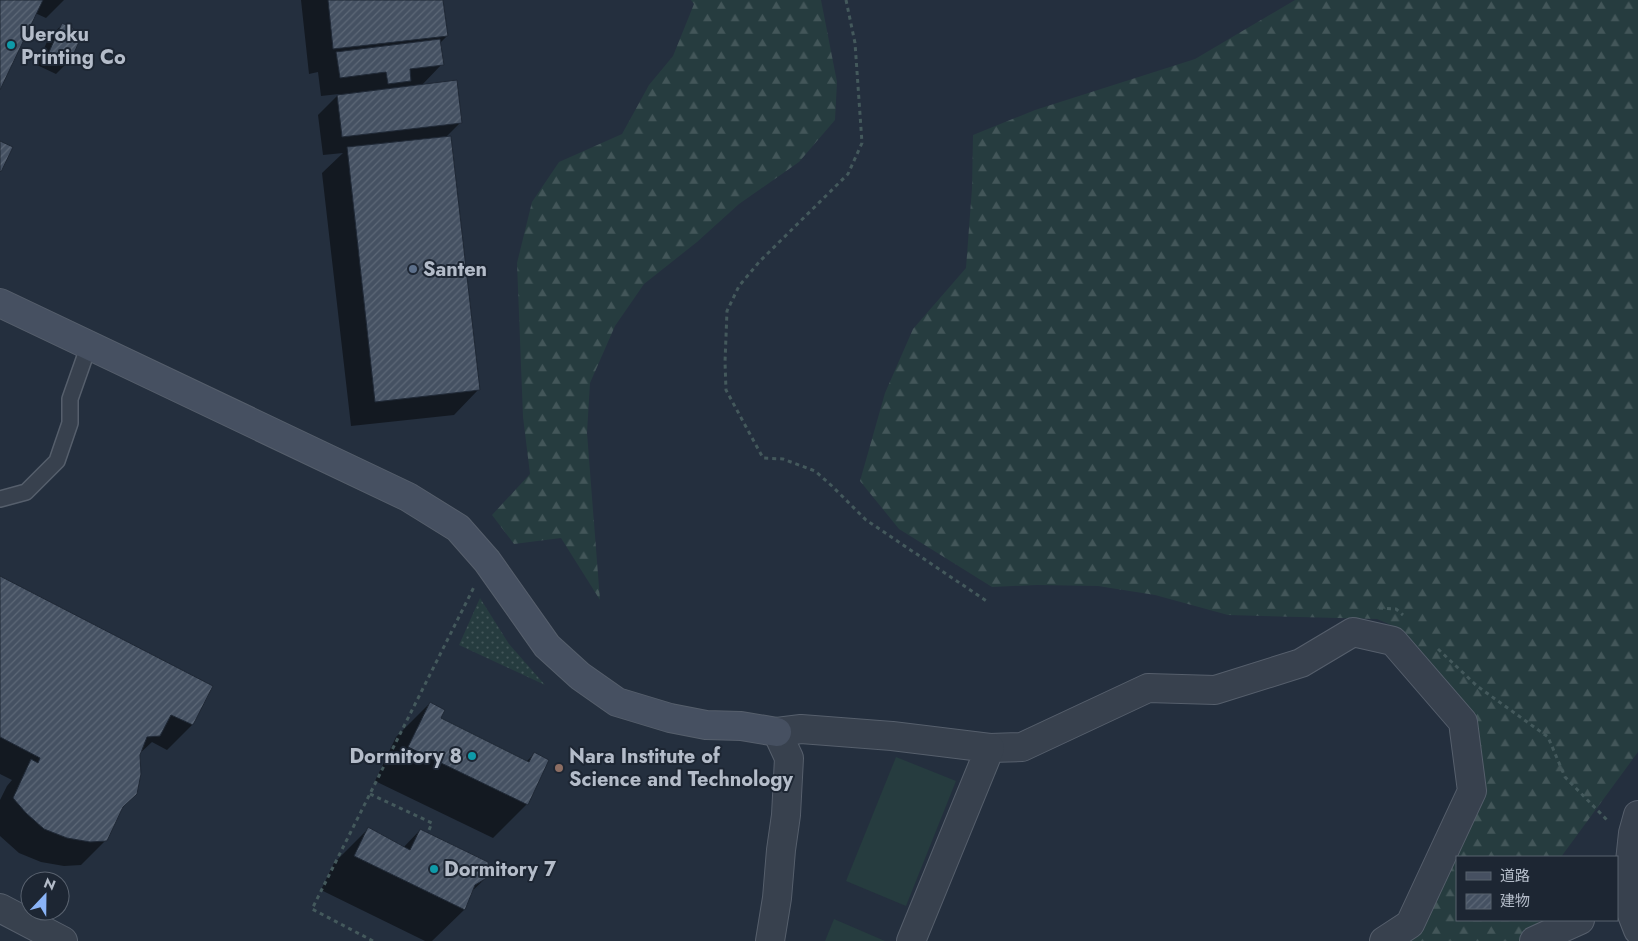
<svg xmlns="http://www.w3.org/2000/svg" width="1638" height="941" viewBox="0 0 1638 941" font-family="Jost,'Noto Sans JP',sans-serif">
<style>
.grass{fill:#263c3f}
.forest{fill:url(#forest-firs)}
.park{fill:url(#park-dots)}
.shadow{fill:#0007}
.building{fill:url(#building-hatch);stroke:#1f2835}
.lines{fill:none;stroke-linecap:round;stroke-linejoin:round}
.lane-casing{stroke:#565f6c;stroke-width:18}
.street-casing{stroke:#565f6c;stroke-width:30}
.secondary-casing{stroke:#565f6c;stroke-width:30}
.path{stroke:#44595c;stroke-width:3;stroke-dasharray:4 4;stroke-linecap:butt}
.lane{stroke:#38414e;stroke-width:15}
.street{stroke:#38414e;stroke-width:28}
.secondary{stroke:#465061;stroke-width:28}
.culture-dot{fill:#0f9aa8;stroke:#1d2633;stroke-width:2}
.service-dot{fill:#5c6f8a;stroke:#1d2633;stroke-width:2}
.education-dot{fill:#8d6e63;stroke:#1d2633;stroke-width:2}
.labels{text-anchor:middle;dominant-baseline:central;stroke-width:4;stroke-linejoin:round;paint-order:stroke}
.poi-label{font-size:20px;font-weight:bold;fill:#b4bcc9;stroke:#1d2633;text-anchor:start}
</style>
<defs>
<pattern id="forest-firs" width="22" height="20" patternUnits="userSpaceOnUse" patternTransform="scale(1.25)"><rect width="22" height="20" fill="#263c3f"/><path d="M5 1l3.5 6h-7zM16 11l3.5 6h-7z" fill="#435659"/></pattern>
<pattern id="park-dots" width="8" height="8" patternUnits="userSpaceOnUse" patternTransform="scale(1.25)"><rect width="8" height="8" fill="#263c3f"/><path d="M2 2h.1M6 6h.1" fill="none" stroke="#435659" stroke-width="1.8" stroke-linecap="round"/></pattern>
<pattern id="building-hatch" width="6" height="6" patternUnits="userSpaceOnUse" patternTransform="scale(1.25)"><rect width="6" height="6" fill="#455162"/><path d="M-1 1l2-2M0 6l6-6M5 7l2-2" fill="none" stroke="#5d6877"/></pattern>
</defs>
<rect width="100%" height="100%" fill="#242f3e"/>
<g class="grass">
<polygon points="896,757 956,781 906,906 846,881"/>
<polygon points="834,919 885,941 825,941"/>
</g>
<g class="forest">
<polygon points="691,0 821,0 837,82 835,120 799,162 739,204 697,242 644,284 615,326 590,383 587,433 600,600 561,538 514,544 492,515 530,474 523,417 517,263 532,202 559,162 622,134 649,85 673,56 694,4"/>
<polygon points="1295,0 1638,0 1638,752 1561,857 1457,857 1457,920 1539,920 1532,941 1411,941 1417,937 1483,794 1474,725 1400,629 1377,619 1228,615 1155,595 1098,586 1037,585 992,587 899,529 860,481 885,393 913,329 966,268 972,188 973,135 1035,110 1195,59"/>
</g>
<polygon class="park" points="480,598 509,644 545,685 459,645"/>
<g class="shadow">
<polygon points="0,0 64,0 46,18 35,13 0,87"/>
<polygon points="301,0 442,0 447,36 440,43 442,64 421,86 461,122 445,138 478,390 454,415 351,426 322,173 343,153 323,155 318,115 339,94 321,96 318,72 309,74"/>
<polygon points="62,25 69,61 56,74 37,65 49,37"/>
<polygon points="0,577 211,687 192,725 167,750 152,742 138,755 122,806 106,840 81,865 64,866 41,862 19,853 0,836 0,800 7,786 12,780 0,774"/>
<polygon points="430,703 440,718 526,762 534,754 527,804 493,838 375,781 396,737"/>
<polygon points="368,829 403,848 420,830 489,875 470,893 464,910 432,941 425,941 321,890 334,863"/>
</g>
<g class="building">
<polygon points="0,0 43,0 0,90"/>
<polygon points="328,0 443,0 448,36 333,49"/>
<polygon points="62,23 83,33 70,62 49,52"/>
<polygon points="440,39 444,65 410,69 411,81 388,84 386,72 340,78 336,52"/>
<polygon points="457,80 462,123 342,137 337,95"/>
<polygon points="451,136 480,390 375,402 347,147"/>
<polygon points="0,141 13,147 1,172 0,171"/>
<polygon points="0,576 213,686 193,725 171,715 160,736 147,737 140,755 141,774 137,794 123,807 107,841 90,842 67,838 44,829 26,813 13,798 31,759 38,763 40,758 0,737"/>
<polygon points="430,702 445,710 441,718 529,762 534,752 549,760 528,805 408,747"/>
<polygon points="368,827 410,850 420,829 488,862 490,876 475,885 465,910 354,856"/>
</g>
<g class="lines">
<defs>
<polyline id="lane" points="0,499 26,492 57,461 70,423 70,399 89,345"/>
<g id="street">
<polyline points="990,748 1022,747 1148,688 1215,690 1301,663 1353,632 1393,641 1463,722 1472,791 1410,924 1384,941"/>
<polyline points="1638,815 1633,833 1626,899 1638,930"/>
<polyline points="0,908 63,941"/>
<polyline points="770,941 777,898 781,850 786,815 789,758 777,732 801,729 892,736 990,748 911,941"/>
<polyline points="1534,941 1580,920"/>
</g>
<polyline id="secondary" points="0,303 408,497 458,528 487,561 547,646 580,676 617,702 670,718 706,725 741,726 777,732"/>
</defs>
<use href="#lane" class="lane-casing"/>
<use href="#street" class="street-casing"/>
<use href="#secondary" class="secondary-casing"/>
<g class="path">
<polyline points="846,0 855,43 862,143 848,174 760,261 739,286 727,311 725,362 726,390 763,458 783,459 815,471 832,486 866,520 988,602"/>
<polyline points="1379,608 1396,609 1403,615"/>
<polyline points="1438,649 1477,686 1548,737 1565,777 1608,821"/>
<polyline points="370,794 432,823 429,830"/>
<polyline points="373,941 312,909 474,587"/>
</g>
<use href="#lane" class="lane"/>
<use href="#street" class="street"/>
<use href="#secondary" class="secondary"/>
</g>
<g class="culture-dot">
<circle cx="11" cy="45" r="5"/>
<circle cx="472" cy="756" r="5"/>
<circle cx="434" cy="869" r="5"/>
</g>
<circle class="service-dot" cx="413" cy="269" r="5"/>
<circle class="education-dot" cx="559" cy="768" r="5"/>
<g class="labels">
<g class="poi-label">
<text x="21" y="34">Ueroku<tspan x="21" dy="23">Printing Co</tspan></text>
<text x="423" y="269">Santen</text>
<text x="462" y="756" text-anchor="end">Dormitory 8</text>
<text x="569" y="756">Nara Institute of<tspan x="569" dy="23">Science and Technology</tspan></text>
<text x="444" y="869">Dormitory 7</text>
</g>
</g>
<rect x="1456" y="856" width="162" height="65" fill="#1d2633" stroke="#59626f"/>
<rect x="1466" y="872" width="25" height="8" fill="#465061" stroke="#59626f"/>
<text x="1500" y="881" font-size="15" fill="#b4bcc9">道路</text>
<rect x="1466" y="894" width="25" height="15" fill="url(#building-hatch)" stroke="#59626f"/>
<text x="1500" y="906" font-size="15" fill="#b4bcc9">建物</text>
<g transform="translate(45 896) rotate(22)"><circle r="24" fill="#1d2633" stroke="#59626f"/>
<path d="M0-4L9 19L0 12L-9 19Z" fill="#8ab4f8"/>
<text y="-8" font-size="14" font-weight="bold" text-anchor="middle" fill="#b4bcc9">N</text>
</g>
</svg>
